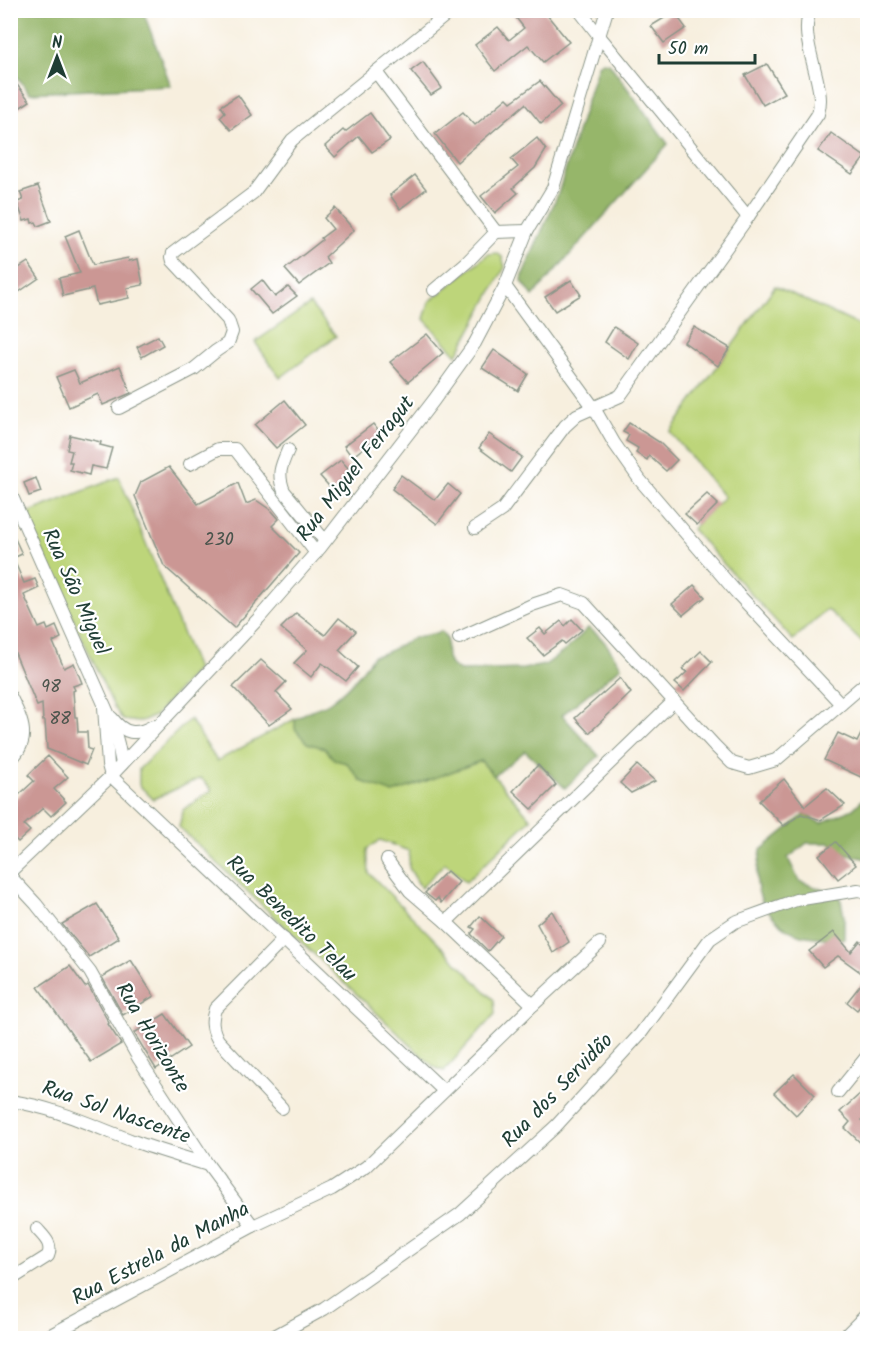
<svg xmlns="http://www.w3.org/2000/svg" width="878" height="1349" viewBox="0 0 878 1349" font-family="Kalam,sans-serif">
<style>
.green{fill:#bdd57a;stroke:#6e8957;stroke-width:1.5}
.forest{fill:#96b66a;stroke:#5a7a4f;stroke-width:1.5}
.building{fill:#cb9794}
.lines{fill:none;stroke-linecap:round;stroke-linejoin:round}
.minor-casing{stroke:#8b9689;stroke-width:14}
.minor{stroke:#fff;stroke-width:12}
.labels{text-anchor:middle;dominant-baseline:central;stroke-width:4.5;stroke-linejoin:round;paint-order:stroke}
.number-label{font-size:18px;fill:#4a544c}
.street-label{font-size:21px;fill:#1f3d34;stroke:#fff}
</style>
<rect width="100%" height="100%" fill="#fff"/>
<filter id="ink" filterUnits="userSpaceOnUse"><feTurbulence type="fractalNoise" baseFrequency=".0167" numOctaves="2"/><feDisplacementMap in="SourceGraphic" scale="12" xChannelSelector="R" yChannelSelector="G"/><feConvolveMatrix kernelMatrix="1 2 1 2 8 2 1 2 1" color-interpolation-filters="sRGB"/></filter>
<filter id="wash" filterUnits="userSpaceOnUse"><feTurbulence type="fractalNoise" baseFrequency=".008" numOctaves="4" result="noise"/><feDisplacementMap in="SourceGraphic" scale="24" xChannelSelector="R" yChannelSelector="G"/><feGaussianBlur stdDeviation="1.35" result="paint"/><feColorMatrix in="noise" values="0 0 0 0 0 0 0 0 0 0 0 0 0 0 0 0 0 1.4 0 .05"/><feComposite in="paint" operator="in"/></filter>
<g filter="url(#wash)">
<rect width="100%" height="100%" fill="#f7efde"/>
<g class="green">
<polygon points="497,253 502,257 505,267 457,355 424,319 429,302 488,254"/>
<polygon points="775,286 867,329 867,647 827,609 793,640 692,529 724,497 670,432"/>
<polygon points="310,304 336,336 280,378 255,342"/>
<polygon points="119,477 197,669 155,716 138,722 123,720 114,707 25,514"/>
<polygon points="190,719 217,761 295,719 393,793 481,761 531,819 466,882 445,863 421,888 409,868 409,851 380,840 367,849 369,873 494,1000 495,1014 444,1071 434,1067 179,827 183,810 212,790 201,778 153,799 139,785 139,769"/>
</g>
<g class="forest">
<polygon points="11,10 143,11 171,86 29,93 11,68"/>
<polygon points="602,62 609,63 668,144 533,296 522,281 523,274 558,194 598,65"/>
<path d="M588,628C604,637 612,652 621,667L562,715L599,756L565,788L525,751L494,776L481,761L393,793L361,781L347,763L335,760L324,748L307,743L295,729V719C301,716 306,712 312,710C318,707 325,706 330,702C346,691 362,672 373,656C391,654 402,641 417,637C426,635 433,635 441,631L447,639C446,654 444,663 460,671L523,669L545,665L567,649Z"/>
<path d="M867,795V859L849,855L830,843H807L788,858L799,881L840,896L844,916V939C829,938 815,938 801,935C780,929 758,905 757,883C756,872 760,860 761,850L804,815L821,823L853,809Z"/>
</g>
<g id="blocks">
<g class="building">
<polygon points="510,10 543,10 569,42 543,62 528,45 495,71 475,45 498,27 509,40 524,28"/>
<polygon points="674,12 686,28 664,43 651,26"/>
<polygon points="423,62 442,88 431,95 411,71"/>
<polygon points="767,64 785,93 763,105 745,75"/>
<polygon points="10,76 30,101 10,114"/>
<polygon points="540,81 561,106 541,124 525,104 457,162 435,134 463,112 475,125 507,98 511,102"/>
<polygon points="238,95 252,115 231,130 220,117 225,112 221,106"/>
<polygon points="370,113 390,140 372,152 359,136 335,157 325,146 343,130 345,132"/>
<polygon points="831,133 865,157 852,174 818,151"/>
<polygon points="537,138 546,150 535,168 513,188 518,193 495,213 481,196 518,167 511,159"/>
<polygon points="415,175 426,189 400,209 390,195"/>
<polygon points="38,186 51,221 38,226 36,222 32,223 31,219 24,221 17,202 23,200 20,192"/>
<polygon points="335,208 354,230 325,257 329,263 299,285 285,269 322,240 321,238 333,229 324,218"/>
<polygon points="79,230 93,265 128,258 129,261 138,259 143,285 127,288 129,298 97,305 93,289 63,296 59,278 80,273 65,236"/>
<polygon points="28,262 39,278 16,294 10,285 10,274"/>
<polygon points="262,280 275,297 288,287 297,296 272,314 251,289"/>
<polygon points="571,280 581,295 555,311 545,297"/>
<polygon points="614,327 638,343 629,359 605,342"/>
<polygon points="694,327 730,348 718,366 684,342"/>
<polygon points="427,334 443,353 408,382 390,362"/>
<polygon points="158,336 163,345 142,357 137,347"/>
<polygon points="494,350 528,374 518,391 482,368"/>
<polygon points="120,366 131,393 103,405 98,394 69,407 56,377 74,370 80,383"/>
<polygon points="285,400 305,425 276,448 255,425"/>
<polygon points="629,423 659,442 677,460 666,471 649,456 647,460 636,453 638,448 626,441 629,435 623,432"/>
<polygon points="373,424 381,434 352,457 344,446"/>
<polygon points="489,434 522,457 511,472 479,448"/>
<polygon points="70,435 101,442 100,445 112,448 106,469 91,466 89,475 70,470 72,462 69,462 72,451 67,450"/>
<polygon points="341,460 355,476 335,493 320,476"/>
<polygon points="169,467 198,504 238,483 246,504 256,500 272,511 279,519 272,526 299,553 234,628 164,566 135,496 141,482"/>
<polygon points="401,475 435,500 448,484 460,494 437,524 392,489"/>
<polygon points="36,478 41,492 29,496 24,483"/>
<polygon points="707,494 718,504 697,525 685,514"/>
<polygon points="10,528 22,554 13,558 24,583 35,579 39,588 24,595 39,628 46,625 48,630 56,626 61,638 53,642 64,668 74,663 82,683 73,686 75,690 73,691 75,717 77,717 78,732 87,732 88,749 92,750 86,765 47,749 45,721 43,721 42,704 37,706 10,641"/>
<polygon points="694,585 705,597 683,615 672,604"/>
<polygon points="296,613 325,635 339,618 356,631 339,650 358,667 346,681 322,663 311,677 294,663 307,650 281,628"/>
<polygon points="572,619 582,630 565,644 562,641 543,655 527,638 540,628 545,634 561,621 565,626"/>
<polygon points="701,651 712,662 684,691 675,683 687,672 682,669"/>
<polygon points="261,660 286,682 276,692 292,709 269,725 233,687"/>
<polygon points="620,678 631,693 589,733 575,718"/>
<polygon points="867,722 867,770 863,778 824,760 838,733 857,742"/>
<polygon points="48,756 68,777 54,789 66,802 51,816 43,808 24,825 30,831 18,842 10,834 10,803 34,781 28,775"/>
<polygon points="538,765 556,785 532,809 513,791 525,778"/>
<polygon points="637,765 655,781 631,793 620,783"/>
<polygon points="784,779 805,806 827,788 845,805 821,820 801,814 784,826 759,801"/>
<polygon points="836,842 856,865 838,879 819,855"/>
<polygon points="447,871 459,882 441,903 438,898 435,901 425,893"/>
<polygon points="97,904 119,938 89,957 62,924"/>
<polygon points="552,911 569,942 553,953 537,924"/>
<polygon points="480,916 501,936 488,951 471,934 475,929 471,927"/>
<polygon points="834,932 851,952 860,941 867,947 867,998 857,1010 847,1002 867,977 838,956 823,967 809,951"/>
<polygon points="131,960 154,996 123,1015 102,977"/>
<polygon points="70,966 85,987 88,985 109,1023 108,1024 121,1044 91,1062 38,987"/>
<polygon points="165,1014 189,1047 156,1069 134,1033"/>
<polygon points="794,1074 815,1095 796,1115 774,1093"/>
<polygon points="861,1093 867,1099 867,1114 862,1120 867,1125 867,1149 845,1128 850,1122 840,1112"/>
</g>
</g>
</g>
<g filter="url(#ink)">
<use href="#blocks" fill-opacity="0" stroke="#8b9689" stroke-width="1.5"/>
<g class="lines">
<defs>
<g id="minor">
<polyline points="579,10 600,37 748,217"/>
<polyline points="376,72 496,232 527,231"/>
<polyline points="505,286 594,408 614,443 640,480 736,592 841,704"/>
<polyline points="434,290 467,262 496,232"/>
<polyline points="119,408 194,369 216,351 228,343 232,332 228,320 173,261 172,257 173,253 253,193 292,140 452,10"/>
<path d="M288,450C281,466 277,474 284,491L325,541"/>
<polyline points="190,464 218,449 235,449 316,553"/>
<polyline points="10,492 112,722 118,744 122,764"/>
<path d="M475,528L502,510L565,426L577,415L620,396L748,217L818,114C819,110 820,105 820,100C820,74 798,33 811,10"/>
<polyline points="459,638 532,605 562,595 584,603 715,746 732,763 749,768 776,760 868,681"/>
<path d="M10,696C21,719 33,739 10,760"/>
<polyline points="104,707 108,765 111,776 444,1091"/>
<path d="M112,718C124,734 136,736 153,726"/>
<polyline points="387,860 410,891 446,922 533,1005"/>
<polyline points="10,872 111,776 259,618 320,548 434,400 475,343 505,286 527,231 553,188 607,10"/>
<polyline points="10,876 36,904 90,972 139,1059 208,1165 253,1226"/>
<polyline points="446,922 674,701"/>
<polyline points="838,1092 868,1055"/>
<path d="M10,1101C54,1107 93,1126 133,1141C158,1150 183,1157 208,1165"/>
<path d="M282,1108L218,1040C212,1029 211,1021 215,1009L284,939"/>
<path d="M10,1280L48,1256C53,1244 44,1237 37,1229"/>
<polyline points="45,1338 253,1226 332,1189 366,1167 533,1005 600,943"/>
<polyline points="271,1338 324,1309 460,1214 556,1126 641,1033 710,939 735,922 796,900 858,890 868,892"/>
<polyline points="843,1338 868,1313"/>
</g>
</defs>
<use href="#minor" class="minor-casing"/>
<use href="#minor" class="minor"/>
</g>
</g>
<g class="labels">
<g class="number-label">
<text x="219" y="540">230</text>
<text x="51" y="687">98</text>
<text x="60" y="719">88</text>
</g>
<g class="street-label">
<text transform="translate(356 469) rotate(-52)">Rua Miguel Ferragut</text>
<text transform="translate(75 592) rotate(66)">Rua São Miguel</text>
<text transform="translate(291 919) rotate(44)">Rua Benedito Telau</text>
<text transform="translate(152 1038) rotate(59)">Rua Horizonte</text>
<text transform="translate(558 1091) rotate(-46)">Rua dos Servidão</text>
<text transform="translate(116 1113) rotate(19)">Rua Sol Nascente</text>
<text transform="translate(161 1254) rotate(-28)">Rua Estrela da Manha</text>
</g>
</g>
<rect width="878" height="1349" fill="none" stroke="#fff" stroke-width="36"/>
<g transform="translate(57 57)" stroke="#ffffff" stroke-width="4.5" paint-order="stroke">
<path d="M0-4.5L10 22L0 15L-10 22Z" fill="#1f3d34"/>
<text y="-9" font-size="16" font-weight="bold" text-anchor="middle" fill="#1f3d34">N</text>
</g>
<path d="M659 54v9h96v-9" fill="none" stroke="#1f3d34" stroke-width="3"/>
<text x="668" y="54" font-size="18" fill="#1f3d34" stroke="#ffffff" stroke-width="4.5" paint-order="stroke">50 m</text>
</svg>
